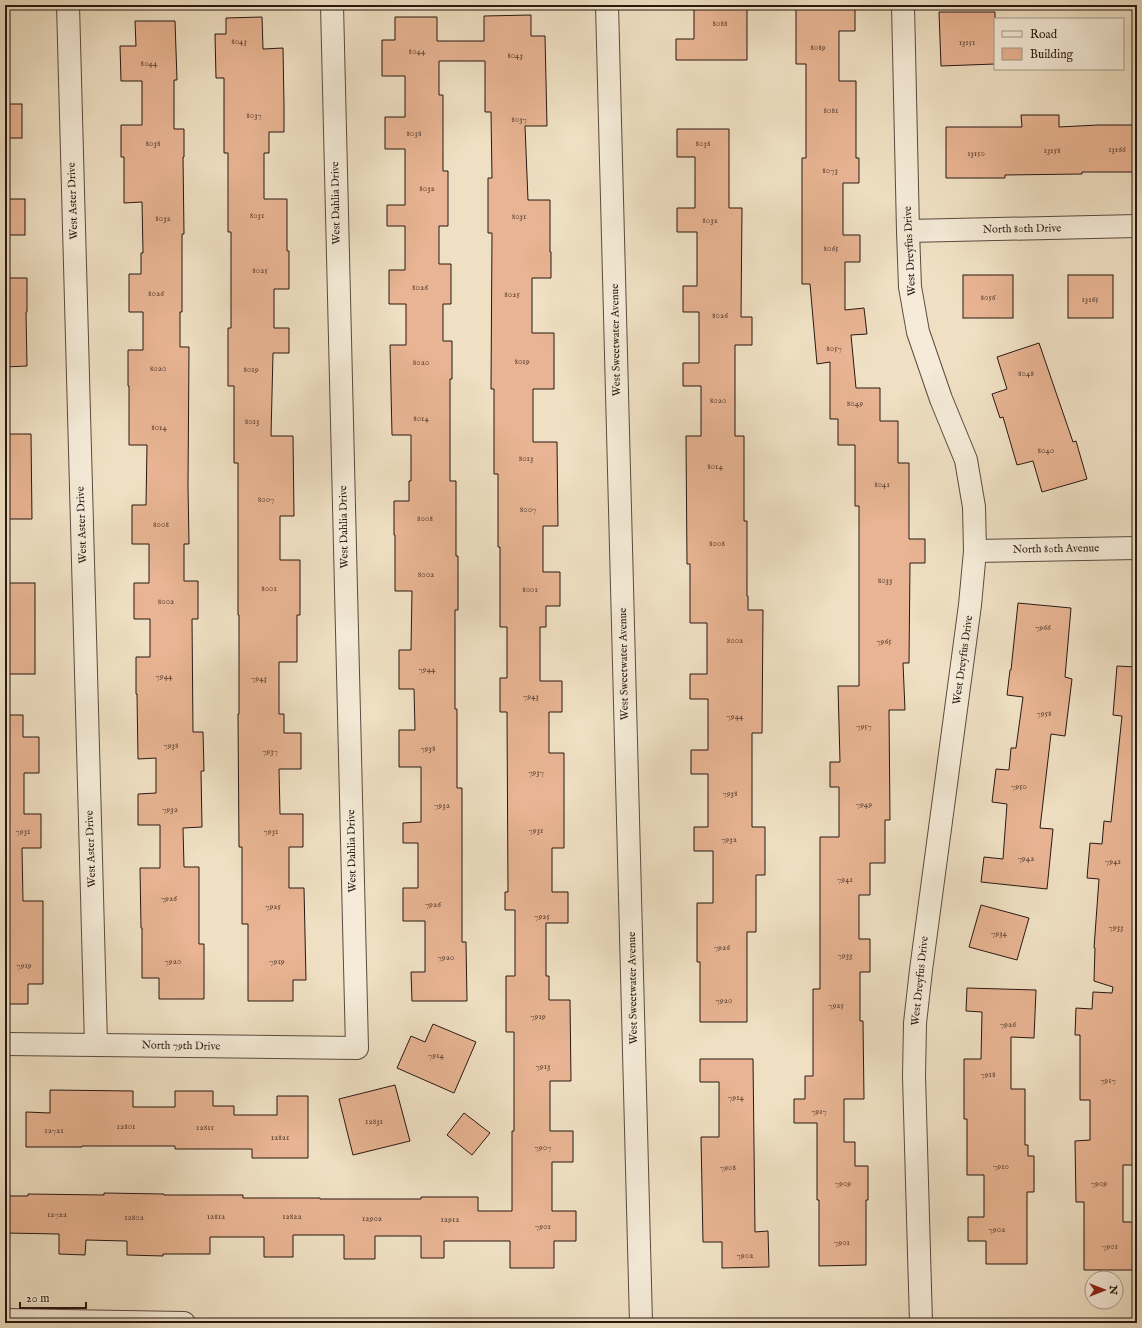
<svg xmlns="http://www.w3.org/2000/svg" width="1142" height="1328" viewBox="0 0 1142 1328" font-family="'IM FELL English',serif">
<style>
.building{fill:#e8b493;stroke:#291912}
.lines{fill:none;stroke-linecap:round;stroke-linejoin:round}
.minor-casing{stroke:#5a4b3e;stroke-width:24}
.minor{stroke:#f5ebd8;stroke-width:22}
.labels{text-anchor:middle;dominant-baseline:central;stroke-width:3;stroke-linejoin:round;paint-order:stroke}
.number-label{font-size:9px;fill:#594032}
.street-label{font-size:11px;fill:#291912;stroke:#f5ebd8}
</style>
<rect width="100%" height="100%" fill="#efe0c3"/>
<filter id="stains"><feTurbulence type="fractalNoise" baseFrequency=".005" numOctaves="4"/><feColorMatrix values="0 0 0 0 .2 0 0 0 0 .09 0 0 0 0 .02 0 0 0 .5 -.17"/></filter>
<radialGradient id="worn" r=".72"><stop offset=".6" stop-color="#630" stop-opacity="0"/><stop offset="1" stop-color="#630" stop-opacity=".3"/></radialGradient>
<g class="building">
<polygon points="796,7 855,7 855,31 839,31 839,81 856,81 856,158 859,158 859,183 843,183 843,235 860,235 860,262 845,262 845,310 864,308 867,334 851,335 856,388 880,388 880,421 898,421 898,463 909,463 909,539 925,539 925,563 910,563 909,663 903,663 905,710 889,710 890,820 885,820 885,863 870,863 870,895 859,895 859,939 870,939 870,972 860,972 860,1021 863,1021 864,1099 844,1099 844,1142 855,1142 855,1166 868,1166 868,1200 866,1200 866,1265 819,1266 819,1200 817,1200 817,1123 794,1123 794,1099 805,1099 805,1076 813,1076 813,989 820,989 820,837 839,837 839,787 830,787 830,762 840,762 838,686 859,686 859,506 855,506 855,445 838,445 838,419 830,419 830,362 817,364 810,284 802,284 802,158 806,158 806,64 796,64"/>
<polygon points="694,8 747,8 747,60 676,60 676,39 694,39"/>
<polygon points="939,12 995,12 995,64 941,66"/>
<polygon points="531,15 531,36 545,36 547,126 525,126 528,200 550,200 550,252 551,252 551,278 532,278 532,333 554,333 554,389 533,389 533,442 557,442 558,526 543,526 543,572 560,572 560,606 546,606 546,627 540,627 540,681 562,681 562,712 549,712 549,753 564,753 564,848 552,848 552,892 568,892 568,923 546,923 546,976 549,976 549,1000 570,1000 571,1081 550,1081 550,1131 573,1131 573,1162 552,1162 552,1211 576,1211 576,1241 554,1241 554,1268 510,1268 510,1241 444,1241 444,1258 421,1258 421,1236 375,1236 375,1259 344,1259 344,1235 293,1235 293,1257 264,1257 264,1237 210,1237 210,1254 163,1254 163,1256 127,1255 127,1241 86,1240 85,1255 59,1254 59,1234 5,1233 5,1196 28,1196 28,1194 104,1195 104,1193 164,1194 164,1195 243,1195 243,1198 320,1198 320,1199 421,1199 421,1197 478,1197 478,1211 512,1211 512,1131 514,1131 514,1032 506,1032 506,976 515,976 515,910 505,910 505,892 508,892 507,712 500,712 500,678 507,678 507,627 500,627 500,547 498,547 498,474 494,474 494,389 491,389 492,233 488,233 488,178 492,178 491,112 485,112 485,61 439,61 439,95 443,95 443,171 448,171 448,226 439,226 439,264 451,264 451,304 443,304 443,341 452,341 452,379 450,379 450,481 456,481 456,556 458,556 458,610 455,610 455,709 457,709 457,788 462,788 462,942 466,942 467,1001 412,1001 411,972 425,972 425,921 403,921 403,888 418,888 418,843 403,843 403,823 421,822 421,767 399,767 399,730 415,730 414,689 399,689 399,650 411,650 412,591 395,591 395,535 394,535 394,501 409,501 409,481 411,481 411,435 392,435 390,345 406,345 406,304 389,304 389,270 405,270 405,226 387,226 387,205 405,205 405,149 385,149 385,117 405,117 405,76 382,76 382,40 395,40 395,17 437,17 437,41 484,41 484,16"/>
<polygon points="262,17 263,49 283,48 284,105 284,132 269,132 269,153 264,153 264,199 287,199 287,251 289,251 289,289 274,289 274,328 289,328 289,353 273,353 271,436 293,436 294,516 280,516 280,560 300,560 300,615 297,615 297,662 279,662 279,714 284,714 284,733 301,733 301,769 279,769 280,814 303,814 303,847 289,847 289,888 304,888 306,980 293,980 293,1001 248,1001 248,924 242,924 242,847 239,847 238,714 239,714 239,615 238,615 238,463 234,463 234,386 228,386 228,328 231,328 231,232 228,232 228,153 224,153 224,78 216,78 215,34 226,34 226,18"/>
<polygon points="135,21 175,21 177,80 174,80 174,129 184,129 184,157 183,157 184,234 182,234 182,312 180,312 180,347 189,347 188,485 189,544 184,544 184,581 198,581 198,619 192,619 193,732 203,732 204,771 201,771 202,827 183,828 184,867 199,867 199,944 204,944 204,999 159,999 159,978 142,978 142,928 141,928 140,868 160,868 160,825 138,825 138,794 156,793 156,758 138,759 137,694 136,694 136,657 150,657 150,619 134,619 134,583 149,583 149,544 132,544 132,505 146,505 147,445 129,445 129,386 128,386 128,350 143,350 143,312 129,312 129,274 141,274 141,253 143,253 142,202 124,203 124,157 121,157 121,125 142,125 142,81 121,81 120,46 136,46"/>
<rect x="5" y="104" width="17" height="34"/>
<polygon points="1021,115 1059,115 1059,127 1098,125 1137,125 1137,172 1082,172 1082,174 1005,175 1005,178 946,178 946,127 1022,127"/>
<polygon points="677,129 729,129 729,208 742,208 741,317 752,317 752,345 735,345 735,436 744,436 744,521 747,521 747,596 748,596 748,610 763,610 762,733 752,733 752,827 765,827 765,875 756,875 756,932 747,932 747,1022 700,1022 700,962 697,962 697,903 713,903 713,851 694,851 694,827 708,827 708,774 691,774 691,750 708,750 708,699 690,699 690,674 707,674 707,623 690,623 690,564 687,564 686,436 701,436 701,386 683,386 683,363 699,363 699,312 683,312 683,286 697,286 697,232 677,232 677,208 695,208 695,157 677,157"/>
<rect x="5" y="199" width="20" height="36"/>
<rect x="963" y="275" width="50" height="43"/>
<rect x="1068" y="275" width="45" height="43"/>
<polygon points="5,278 27,278 27,312 26,312 27,366 5,367"/>
<polygon points="1039,343 1073,442 1076,441 1087,479 1042,492 1033,461 1017,465 1003,417 1000,418 992,394 1007,389 997,357"/>
<polygon points="5,434 31,434 32,519 5,519"/>
<rect x="5" y="583" width="30" height="91"/>
<polygon points="1018,603 1071,608 1065,677 1072,679 1065,736 1051,734 1040,828 1053,829 1047,889 981,882 984,857 1003,859 1007,804 992,802 996,769 1009,770 1011,748 1016,748 1023,697 1007,695 1010,670 1011,670"/>
<polygon points="1117,666 1137,667 1137,1165 1123,1165 1123,1222 1137,1222 1137,1270 1084,1270 1084,1202 1076,1202 1075,1141 1090,1140 1090,1100 1080,1100 1080,1035 1075,1035 1076,1008 1092,1009 1093,992 1112,993 1113,987 1094,981 1095,948 1094,948 1099,879 1087,878 1090,843 1102,844 1104,821 1111,822 1122,716 1113,715"/>
<polygon points="5,715 23,715 23,737 39,737 39,773 24,773 24,814 41,814 41,848 22,848 23,901 43,901 43,984 28,984 28,1004 5,1004"/>
<polygon points="981,905 1029,918 1017,960 969,947"/>
<polygon points="967,988 1036,990 1034,1038 1011,1037 1011,1089 1025,1089 1025,1145 1028,1145 1028,1156 1034,1156 1034,1192 1027,1192 1027,1264 986,1264 986,1241 968,1241 968,1217 984,1217 984,1175 967,1175 967,1119 964,1119 964,1059 981,1059 982,1012 966,1011"/>
<polygon points="433,1024 476,1042 454,1093 397,1068 411,1036 425,1042"/>
<polygon points="700,1059 753,1059 755,1232 768,1231 769,1267 722,1268 722,1242 703,1242 701,1137 719,1137 719,1082 700,1082"/>
<polygon points="395,1085 410,1141 353,1155 339,1099"/>
<polygon points="50,1090 133,1091 133,1107 175,1107 175,1091 213,1091 213,1106 234,1106 234,1115 277,1115 277,1096 308,1096 308,1158 252,1158 252,1149 175,1149 175,1146 82,1146 82,1147 26,1147 26,1112 50,1113"/>
<polygon points="464,1113 490,1133 472,1155 447,1135"/>
</g>
<g class="lines">
<defs>
<g id="minor">
<polyline points="68,5 96,1044"/>
<polyline points="607,5 641,1323"/>
<polyline points="903,5 908,231 910,287 918,332 941,399 966,460 974,507 975,551 970,605 921,970 915,1023 914,1076 921,1323"/>
<polyline points="908,231 1137,226"/>
<polyline points="975,551 1137,548"/>
<polyline points="5,1044 357,1048 332,5"/>
<polyline points="5,1320 184,1323"/>
</g>
</defs>
<use href="#minor" class="minor-casing"/>
<use href="#minor" class="minor"/>
</g>
<g class="labels">
<g class="number-label">
<text x="720" y="23">8088</text>
<text x="239" y="41">8043</text>
<text x="967" y="42">13151</text>
<text x="818" y="47">8089</text>
<text x="417" y="51">8044</text>
<text x="515" y="55">8043</text>
<text x="149" y="63">8044</text>
<text x="831" y="110">8081</text>
<text x="254" y="115">8037</text>
<text x="519" y="119">8037</text>
<text x="414" y="133">8038</text>
<text x="153" y="143">8038</text>
<text x="703" y="143">8038</text>
<text x="1117" y="149">13166</text>
<text x="1052" y="150">13158</text>
<text x="976" y="153">13150</text>
<text x="830" y="170">8073</text>
<text x="427" y="188">8032</text>
<text x="257" y="215">8031</text>
<text x="519" y="216">8031</text>
<text x="163" y="218">8032</text>
<text x="710" y="220">8032</text>
<text x="831" y="248">8065</text>
<text x="260" y="270">8025</text>
<text x="420" y="287">8026</text>
<text x="156" y="293">8026</text>
<text x="512" y="294">8025</text>
<text x="988" y="297">8056</text>
<text x="1090" y="299">13165</text>
<text x="720" y="315">8026</text>
<text x="834" y="348">8057</text>
<text x="522" y="361">8019</text>
<text x="421" y="362">8020</text>
<text x="158" y="368">8020</text>
<text x="251" y="369">8019</text>
<text x="1026" y="373">8048</text>
<text x="718" y="400">8020</text>
<text x="855" y="403">8049</text>
<text x="421" y="418">8014</text>
<text x="252" y="421">8013</text>
<text x="159" y="427">8014</text>
<text x="1046" y="450">8040</text>
<text x="526" y="458">8013</text>
<text x="715" y="466">8014</text>
<text x="882" y="484">8041</text>
<text x="266" y="499">8007</text>
<text x="528" y="509">8007</text>
<text x="425" y="518">8008</text>
<text x="161" y="524">8008</text>
<text x="717" y="543">8008</text>
<text x="426" y="574">8002</text>
<text x="885" y="580">8033</text>
<text x="269" y="588">8001</text>
<text x="530" y="589">8001</text>
<text x="166" y="601">8002</text>
<text x="1043" y="627">7966</text>
<text x="735" y="640">8002</text>
<text x="884" y="641">7965</text>
<text x="427" y="669">7944</text>
<text x="164" y="676">7944</text>
<text x="259" y="678">7943</text>
<text x="531" y="696">7943</text>
<text x="1044" y="713">7958</text>
<text x="735" y="716">7944</text>
<text x="864" y="726">7957</text>
<text x="171" y="745">7938</text>
<text x="428" y="748">7938</text>
<text x="270" y="751">7937</text>
<text x="536" y="772">7937</text>
<text x="1019" y="786">7950</text>
<text x="730" y="793">7938</text>
<text x="864" y="804">7949</text>
<text x="442" y="805">7932</text>
<text x="170" y="809">7932</text>
<text x="536" y="830">7931</text>
<text x="23" y="831">7931</text>
<text x="271" y="831">7931</text>
<text x="729" y="839">7932</text>
<text x="1026" y="858">7942</text>
<text x="1113" y="861">7941</text>
<text x="845" y="879">7941</text>
<text x="169" y="898">7926</text>
<text x="433" y="904">7926</text>
<text x="273" y="906">7925</text>
<text x="542" y="916">7925</text>
<text x="1116" y="927">7933</text>
<text x="999" y="933">7934</text>
<text x="722" y="947">7926</text>
<text x="845" y="955">7933</text>
<text x="446" y="957">7920</text>
<text x="173" y="961">7920</text>
<text x="277" y="961">7919</text>
<text x="24" y="965">7919</text>
<text x="724" y="1000">7920</text>
<text x="836" y="1005">7925</text>
<text x="538" y="1016">7919</text>
<text x="1008" y="1024">7926</text>
<text x="436" y="1055">7914</text>
<text x="543" y="1066">7913</text>
<text x="988" y="1074">7918</text>
<text x="1108" y="1080">7917</text>
<text x="736" y="1097">7914</text>
<text x="819" y="1111">7917</text>
<text x="374" y="1121">12831</text>
<text x="126" y="1126">12801</text>
<text x="205" y="1127">12811</text>
<text x="54" y="1130">12721</text>
<text x="280" y="1137">12821</text>
<text x="543" y="1147">7907</text>
<text x="1001" y="1166">7910</text>
<text x="728" y="1167">7908</text>
<text x="843" y="1183">7909</text>
<text x="1099" y="1183">7909</text>
<text x="57" y="1214">12722</text>
<text x="216" y="1216">12812</text>
<text x="292" y="1216">12822</text>
<text x="134" y="1217">12802</text>
<text x="372" y="1218">12902</text>
<text x="450" y="1219">12912</text>
<text x="543" y="1226">7901</text>
<text x="997" y="1229">7902</text>
<text x="842" y="1242">7901</text>
<text x="1110" y="1246">7901</text>
<text x="745" y="1255">7902</text>
</g>
<g class="street-label">
<text transform="translate(73 201) rotate(-92)">West Aster Drive</text>
<text transform="translate(336 203) rotate(-91)">West Dahlia Drive</text>
<text transform="translate(1022 229) rotate(-1)">North 80th Drive</text>
<text transform="translate(910 251) rotate(-93)">West Dreyfus Drive</text>
<text transform="translate(616 340) rotate(-91)">West Sweetwater Avenue</text>
<text transform="translate(82 525) rotate(-92)">West Aster Drive</text>
<text transform="translate(344 527) rotate(-91)">West Dahlia Drive</text>
<text transform="translate(1056 549) rotate(-1)">North 80th Avenue</text>
<text transform="translate(963 660) rotate(-82)">West Dreyfus Drive</text>
<text transform="translate(624 664) rotate(-91)">West Sweetwater Avenue</text>
<text transform="translate(91 849) rotate(-92)">West Aster Drive</text>
<text transform="translate(352 851) rotate(-91)">West Dahlia Drive</text>
<text transform="translate(920 981) rotate(-84)">West Dreyfus Drive</text>
<text transform="translate(633 988) rotate(-91)">West Sweetwater Avenue</text>
<text transform="translate(181 1046) rotate(1)">North 79th Drive</text>
</g>
</g>
<rect width="1142" height="1328" fill="none" stroke="#efe0c3" stroke-width="20"/>
<rect x="6" y="6" width="1130" height="1316" fill="none" stroke="#291912" stroke-width="2"/>
<rect x="10" y="10" width="1122" height="1308" fill="none" stroke="#291912"/>
<rect x="994" y="18" width="130" height="52" fill="#f5ebd8" stroke="#a39789"/>
<rect x="1002" y="31" width="20" height="6" fill="#f5ebd8" stroke="#a39789"/>
<text x="1030" y="38" font-size="12" fill="#291912">Road</text>
<rect x="1002" y="48" width="20" height="12" fill="#e8b493" stroke="#a39789"/>
<text x="1030" y="58" font-size="12" fill="#291912">Building</text>
<g transform="translate(1104 1290) rotate(90)"><circle r="19" fill="#f5ebd8" stroke="#a39789"/>
<path d="M0-3L7 15L0 10L-7 15Z" fill="#8f2418"/>
<text y="-6" font-size="11" font-weight="bold" text-anchor="middle" fill="#291912">N</text>
</g>
<path d="M20 1302v6h66v-6" fill="none" stroke="#291912" stroke-width="2"/>
<text x="26" y="1302" font-size="12" fill="#291912" stroke="#f5ebd8" stroke-width="3" paint-order="stroke">20 m</text>
<rect width="100%" height="100%" filter="url(#stains)"/>
<rect width="100%" height="100%" fill="url(#worn)"/>
</svg>
